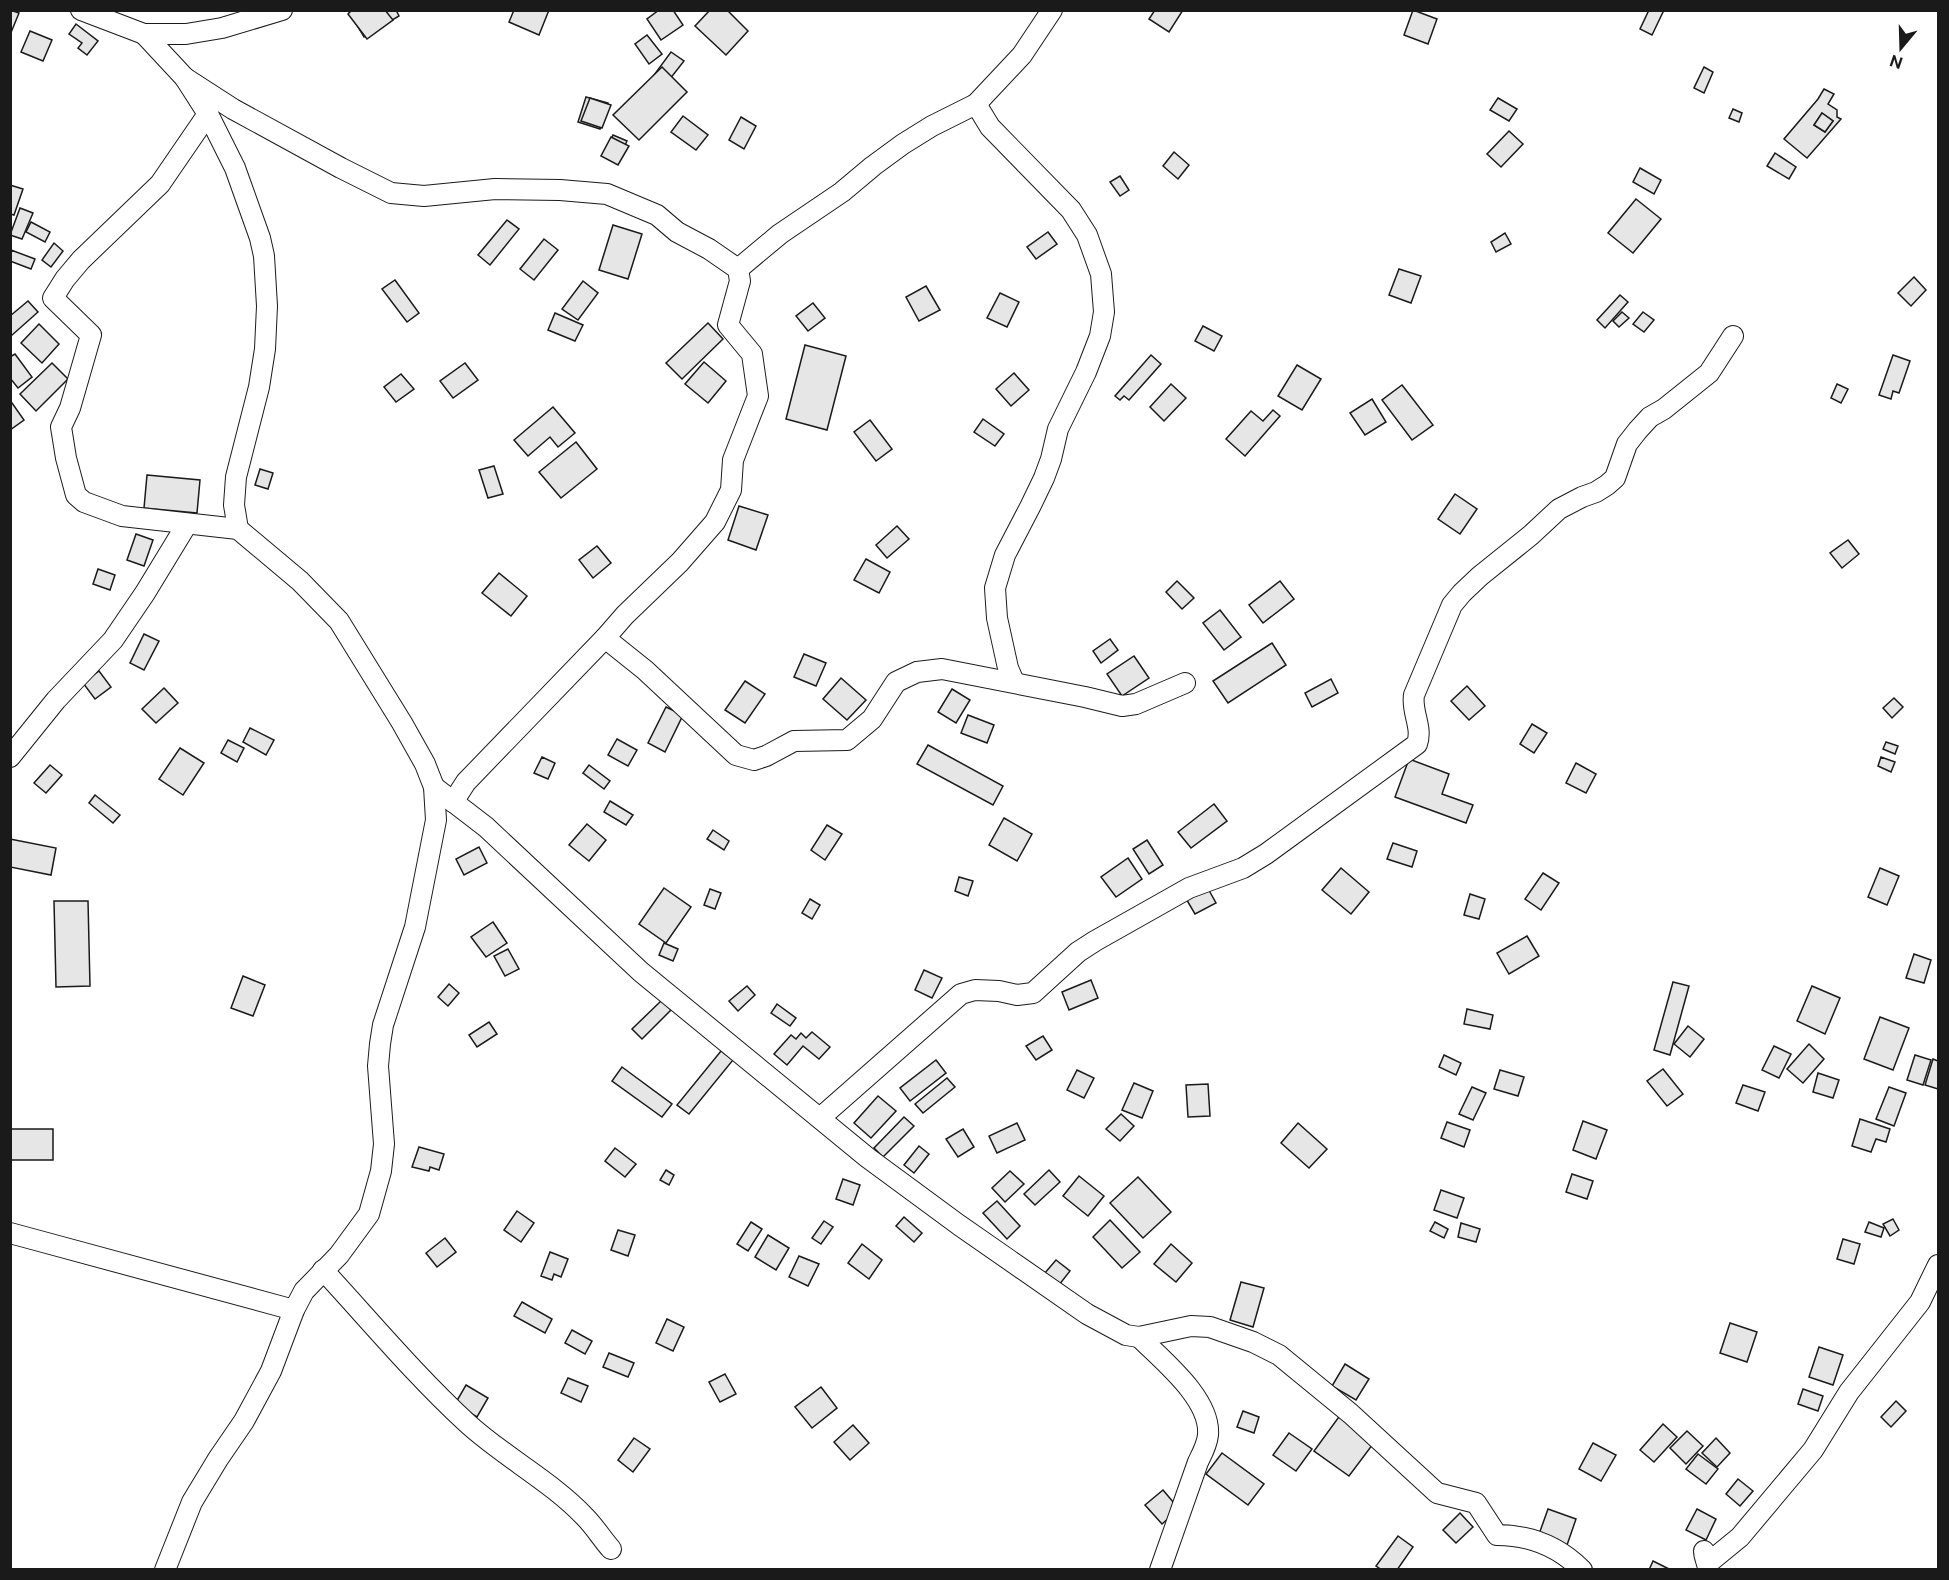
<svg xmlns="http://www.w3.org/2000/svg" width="1949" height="1580" viewBox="0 0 1949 1580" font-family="'Public Sans',sans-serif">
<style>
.building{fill:#e6e6e6;stroke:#1a1a1a;stroke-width:1.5;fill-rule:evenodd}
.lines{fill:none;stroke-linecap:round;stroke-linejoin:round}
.minor-casing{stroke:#1a1a1a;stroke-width:22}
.minor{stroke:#fff;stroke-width:20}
</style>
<rect width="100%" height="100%" fill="#fff"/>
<g class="building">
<polygon points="10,10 19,13 10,35"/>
<polygon points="348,10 396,10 399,16 364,37"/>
<polygon points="352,10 385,10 393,20 367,39 348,14"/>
<polygon points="514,10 549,10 539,35 509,22"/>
<polygon points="659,10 673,10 683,25 661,40 647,19"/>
<polygon points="710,10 727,10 748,31 726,55 695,26"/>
<polygon points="1155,10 1183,10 1169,32 1149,19"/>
<polygon points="1413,10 1437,19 1428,44 1404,35"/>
<polygon points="1649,10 1664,10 1652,35 1640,29"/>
<polygon points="76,24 98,41 87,55 78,48 82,43 69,34"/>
<polygon points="30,31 52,40 43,61 21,52"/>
<polygon points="647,35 662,54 649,64 635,44"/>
<polygon points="671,52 684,61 666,84 654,75"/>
<polygon points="662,67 687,92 639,140 613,115"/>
<polygon points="1704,67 1713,72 1704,93 1694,88"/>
<path d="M1824,89L1834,94L1828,104L1837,110V117L1841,119L1807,158L1784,139L1818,99ZM1822,113L1833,121L1825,132L1814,125Z"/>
<polygon points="586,97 608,103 600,129 578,122"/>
<polygon points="590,98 611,105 602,128 581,121"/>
<polygon points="1498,98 1517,109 1509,121 1490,110"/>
<polygon points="1733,109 1742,113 1739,122 1729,118"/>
<polygon points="1822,113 1833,121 1825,132 1814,125"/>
<polygon points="683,116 708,135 696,150 671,132"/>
<polygon points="741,117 756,126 744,149 729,140"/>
<polygon points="1509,131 1523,144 1501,167 1487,154"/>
<polygon points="613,135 627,141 618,160 604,154"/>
<polygon points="611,137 629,146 618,165 601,156"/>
<polygon points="1174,152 1189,165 1178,179 1163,166"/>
<polygon points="1775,153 1796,167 1789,179 1767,166"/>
<polygon points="1640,168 1661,180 1654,194 1633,182"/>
<polygon points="1120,176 1129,190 1120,196 1110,182"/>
<polygon points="10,185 23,189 14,215 10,214"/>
<polygon points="1636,199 1661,219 1633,253 1608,233"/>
<polygon points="20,208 33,213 22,239 10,235"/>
<polygon points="507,220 519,229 490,265 478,255"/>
<polygon points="31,222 50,232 45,242 26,232"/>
<polygon points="613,225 642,234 628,279 599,270"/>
<polygon points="1048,232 1057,244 1036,259 1027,247"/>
<polygon points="1505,233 1511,244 1496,252 1491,242"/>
<polygon points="544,239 558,250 534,280 520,269"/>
<polygon points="54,243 63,251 51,267 42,260"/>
<polygon points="11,250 35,259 31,269 10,261"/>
<polygon points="1399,269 1421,276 1411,303 1389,295"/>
<polygon points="1914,277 1926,290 1911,306 1898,293"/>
<polygon points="395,280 419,313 407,322 382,289"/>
<polygon points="583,281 598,293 578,320 562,309"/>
<polygon points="926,286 940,310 919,321 906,297"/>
<polygon points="1000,293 1019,302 1007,327 987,318"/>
<polygon points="1620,295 1628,302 1605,328 1597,320"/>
<polygon points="28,301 38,312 11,336 10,316"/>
<polygon points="813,303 825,318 808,331 796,316"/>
<polygon points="1622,312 1629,318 1619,327 1613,321"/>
<polygon points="1643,312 1654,320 1644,332 1633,324"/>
<polygon points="555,313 583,325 575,341 548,330"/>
<polygon points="708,323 723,339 682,379 666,363"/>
<polygon points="39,324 59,344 42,363 21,343"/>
<polygon points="1203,326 1222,336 1214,351 1195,341"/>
<polygon points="805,345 846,356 827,430 786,419"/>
<polygon points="15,354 32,377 18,388 10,378 10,357"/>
<polygon points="1151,355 1161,364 1129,400 1124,396 1120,400 1115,396"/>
<polygon points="1893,355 1910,361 1899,393 1893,391 1891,399 1879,395"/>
<polygon points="704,362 726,381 708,403 685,384"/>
<polygon points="52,363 68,379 36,411 20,394"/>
<polygon points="465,363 478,380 453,398 440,381"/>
<polygon points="1297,365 1321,379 1302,410 1278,396"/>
<polygon points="1014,373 1029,390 1011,406 996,389"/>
<polygon points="401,374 414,389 396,402 384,387"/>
<polygon points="1171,384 1186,398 1164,421 1150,407"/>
<polygon points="1837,384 1848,389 1841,403 1831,398"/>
<polygon points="1402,385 1433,425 1412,440 1382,400"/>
<polygon points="1372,399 1386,422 1365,435 1350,413"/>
<polygon points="12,403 24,420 10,430 10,404"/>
<polygon points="553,407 575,433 558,447 550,437 528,456 514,440"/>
<polygon points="1273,410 1280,416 1245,456 1226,439 1251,411 1263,421"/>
<polygon points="983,419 1004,434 995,446 974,432"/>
<polygon points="870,420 892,449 876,461 854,432"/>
<polygon points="576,442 597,469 561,498 539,472"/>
<polygon points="494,466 503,494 488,498 479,470"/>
<polygon points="260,469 273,473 268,489 255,485"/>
<polygon points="147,475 200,480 197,513 144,508"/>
<polygon points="1455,494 1477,509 1460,534 1438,519"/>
<polygon points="739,506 768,515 756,550 728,540"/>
<polygon points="897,526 909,539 887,558 876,545"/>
<polygon points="136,534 153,540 144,566 127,560"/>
<polygon points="1848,540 1859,554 1842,568 1830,553"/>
<polygon points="597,546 611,563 593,578 579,560"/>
<polygon points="866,559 890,572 879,593 854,580"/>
<polygon points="98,569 115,575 110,590 93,584"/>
<polygon points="499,573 527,596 511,616 482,593"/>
<polygon points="1177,581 1194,598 1182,609 1166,592"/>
<polygon points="1280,581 1294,599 1263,623 1249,605"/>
<polygon points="1220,610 1241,637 1224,650 1203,623"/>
<polygon points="144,634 159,641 144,670 130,663"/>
<polygon points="1110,639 1118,650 1101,663 1093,651"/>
<polygon points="1272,643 1286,665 1228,703 1213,681"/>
<polygon points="804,654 826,663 816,686 794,677"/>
<polygon points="1134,656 1149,678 1122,696 1107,674"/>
<polygon points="99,671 111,687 95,699 83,683"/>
<polygon points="841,678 866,700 847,720 823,699"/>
<polygon points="1331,679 1338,693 1312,707 1305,693"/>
<polygon points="745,681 765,694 745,723 725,710"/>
<polygon points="1467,686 1485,706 1469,720 1451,701"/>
<polygon points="164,688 178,703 156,723 142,709"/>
<polygon points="952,689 970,700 956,723 938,712"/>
<polygon points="1894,698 1903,707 1892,718 1883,708"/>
<polygon points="666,707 683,715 665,752 648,743"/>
<polygon points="968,715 994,725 987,743 961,733"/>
<polygon points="1532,724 1547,733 1534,753 1520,744"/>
<polygon points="250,728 274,740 266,755 243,742"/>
<polygon points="617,739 637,750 628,766 608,755"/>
<polygon points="228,740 244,748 237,762 221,753"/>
<polygon points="1886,742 1898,746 1895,754 1883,749"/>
<polygon points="928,745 1003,786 993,805 917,764"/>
<polygon points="180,748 204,763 183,795 159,779"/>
<polygon points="542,757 555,763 548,779 534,773"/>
<polygon points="1881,757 1895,762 1891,772 1878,766"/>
<polygon points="1409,759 1449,774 1442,794 1473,805 1466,823 1395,797"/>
<polygon points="1576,763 1596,774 1586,793 1566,783"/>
<polygon points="50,765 62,775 46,793 34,783"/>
<polygon points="589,765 610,781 604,789 583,773"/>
<polygon points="95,795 120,815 113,823 89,803"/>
<polygon points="610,801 633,815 626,825 604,812"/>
<polygon points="1214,804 1227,821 1191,848 1178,832"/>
<polygon points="1004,818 1032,834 1017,861 989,845"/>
<polygon points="587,824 606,840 589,861 569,845"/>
<polygon points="827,825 842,834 825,860 811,850"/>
<polygon points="713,830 729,841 724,850 707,839"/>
<polygon points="10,839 56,848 51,875 10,867"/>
<polygon points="1147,840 1163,865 1149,874 1133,849"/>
<polygon points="1393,843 1417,851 1412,867 1387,859"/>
<polygon points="479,847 487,863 464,875 456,859"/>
<polygon points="1128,858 1142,879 1116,897 1101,877"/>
<polygon points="1341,868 1369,892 1351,914 1322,890"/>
<polygon points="1880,868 1899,876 1887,905 1868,897"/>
<polygon points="1543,873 1559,883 1541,910 1525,899"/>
<polygon points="959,877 973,881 968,896 955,891"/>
<polygon points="1206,885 1216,903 1195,914 1185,897"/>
<polygon points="664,888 691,907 666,943 639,924"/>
<polygon points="710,889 721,893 715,909 704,905"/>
<polygon points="1470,894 1485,899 1479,919 1464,915"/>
<polygon points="810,899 820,905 812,919 802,913"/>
<polygon points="54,901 88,901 90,986 56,987"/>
<polygon points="493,922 507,943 486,957 471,937"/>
<polygon points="1527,936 1539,956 1509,974 1497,953"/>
<polygon points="664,943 678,949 673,961 659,955"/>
<polygon points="508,949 519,969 505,976 494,956"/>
<polygon points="1914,954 1931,960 1924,983 1906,978"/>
<polygon points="924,970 942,978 932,998 915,990"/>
<polygon points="243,976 265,985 253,1016 231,1008"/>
<polygon points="1091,980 1098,998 1069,1010 1062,992"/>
<polygon points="1673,982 1689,986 1670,1055 1654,1050"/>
<polygon points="449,984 459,993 448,1006 438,997"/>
<polygon points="747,986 755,995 738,1011 729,1001"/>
<polygon points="1812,986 1840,998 1825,1034 1797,1021"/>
<polygon points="662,1000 671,1010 642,1039 632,1029"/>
<polygon points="777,1004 796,1018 790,1026 771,1013"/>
<polygon points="1467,1009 1493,1015 1490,1029 1464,1024"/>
<polygon points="1880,1017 1909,1028 1893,1070 1864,1059"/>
<polygon points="489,1022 497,1034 477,1047 469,1035"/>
<polygon points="1688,1026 1704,1039 1690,1057 1674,1044"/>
<polygon points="812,1032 830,1047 819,1059 803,1046 787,1065 774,1054 791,1035 796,1039 801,1033 806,1038"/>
<polygon points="1043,1036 1052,1050 1036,1060 1026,1046"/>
<polygon points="1809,1044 1824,1059 1803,1083 1787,1069"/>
<polygon points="1774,1046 1791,1054 1779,1078 1762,1070"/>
<polygon points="721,1051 733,1060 689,1114 677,1105"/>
<polygon points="1444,1055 1461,1063 1456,1075 1439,1067"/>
<polygon points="1915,1055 1931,1060 1923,1085 1907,1080"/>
<polygon points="1933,1059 1938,1061 1938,1089 1925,1085"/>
<polygon points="936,1060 946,1073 910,1101 900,1088"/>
<polygon points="622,1067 672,1104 662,1117 612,1081"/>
<polygon points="1663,1069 1683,1094 1667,1106 1647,1081"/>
<polygon points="1077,1070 1094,1078 1084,1098 1067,1090"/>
<polygon points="1500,1070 1524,1077 1518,1096 1494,1089"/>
<polygon points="1818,1073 1839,1080 1833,1098 1813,1092"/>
<polygon points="947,1078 955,1087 923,1113 915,1104"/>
<polygon points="1134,1083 1153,1091 1142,1118 1122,1110"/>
<polygon points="1208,1084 1210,1116 1188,1117 1186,1085"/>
<polygon points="1743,1085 1765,1092 1758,1111 1736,1103"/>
<polygon points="1472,1087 1486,1093 1473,1120 1459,1114"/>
<polygon points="1889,1087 1906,1093 1894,1126 1876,1119"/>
<polygon points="878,1096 896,1111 871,1138 854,1123"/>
<polygon points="1121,1114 1134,1126 1120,1141 1106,1129"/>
<polygon points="904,1117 914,1126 883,1157 874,1148"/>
<polygon points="1860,1119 1890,1129 1886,1142 1876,1139 1871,1152 1852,1146"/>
<polygon points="1583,1121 1607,1130 1596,1159 1573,1150"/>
<polygon points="1447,1122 1470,1130 1464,1147 1441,1138"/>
<polygon points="1017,1123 1025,1140 997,1153 989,1136"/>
<polygon points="1298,1123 1327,1149 1309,1168 1281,1143"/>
<rect x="10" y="1129" width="43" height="31"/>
<polygon points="963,1129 974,1147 958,1157 946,1139"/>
<polygon points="919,1146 929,1154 914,1173 904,1165"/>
<polygon points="419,1147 444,1154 439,1170 430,1167 429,1171 412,1167"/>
<polygon points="615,1148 636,1164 625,1177 605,1161"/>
<polygon points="666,1170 674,1175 669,1185 660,1180"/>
<polygon points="1049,1170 1060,1182 1035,1205 1024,1194"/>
<polygon points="1010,1171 1024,1184 1005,1202 992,1188"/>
<polygon points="1572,1174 1593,1181 1587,1199 1566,1192"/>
<polygon points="1079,1176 1104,1196 1088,1216 1063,1196"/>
<polygon points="1138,1177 1171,1212 1143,1238 1110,1203"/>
<polygon points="843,1179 860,1185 853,1205 836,1199"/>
<polygon points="1441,1190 1464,1198 1457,1218 1434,1210"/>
<polygon points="997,1201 1020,1226 1007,1239 983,1213"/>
<polygon points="517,1211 534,1223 521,1242 504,1230"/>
<polygon points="904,1217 922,1233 914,1242 896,1226"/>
<polygon points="1893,1219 1899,1230 1890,1236 1883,1224"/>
<polygon points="1110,1220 1140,1252 1122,1268 1093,1237"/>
<polygon points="824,1221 833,1227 821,1244 812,1238"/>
<polygon points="751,1222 762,1229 748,1251 737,1244"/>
<polygon points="1435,1222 1448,1229 1444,1238 1430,1231"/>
<polygon points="1869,1222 1884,1228 1881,1237 1865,1232"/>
<polygon points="1461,1223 1480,1229 1476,1242 1458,1237"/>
<polygon points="618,1230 635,1235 628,1256 611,1250"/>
<polygon points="768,1235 789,1248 776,1270 755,1257"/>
<polygon points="445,1238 456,1252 437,1267 426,1253"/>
<polygon points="1843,1239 1860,1244 1854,1264 1837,1259"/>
<polygon points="862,1244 882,1260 869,1279 848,1263"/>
<polygon points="1171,1244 1192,1263 1176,1282 1154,1264"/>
<polygon points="550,1252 568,1259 561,1277 554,1274 552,1280 541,1276"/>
<polygon points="799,1256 819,1264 808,1286 789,1277"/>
<polygon points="1056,1260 1070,1271 1059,1285 1044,1274"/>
<polygon points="1241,1282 1264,1288 1253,1327 1230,1320"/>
<polygon points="522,1302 552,1319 545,1333 514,1316"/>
<polygon points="667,1319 684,1327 673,1351 656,1343"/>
<polygon points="1730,1323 1757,1332 1747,1362 1720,1353"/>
<polygon points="572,1330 592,1341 585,1354 565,1343"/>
<polygon points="1819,1347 1843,1355 1833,1385 1809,1377"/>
<polygon points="609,1353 634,1363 628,1377 603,1367"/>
<polygon points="1345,1364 1369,1379 1356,1400 1332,1386"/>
<polygon points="725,1374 736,1394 720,1402 709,1382"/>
<polygon points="568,1378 588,1386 581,1402 561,1393"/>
<polygon points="466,1385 488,1398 477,1417 455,1404"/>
<polygon points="821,1387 837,1408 812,1428 795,1407"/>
<polygon points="1803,1389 1823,1396 1818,1411 1798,1404"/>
<polygon points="1896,1401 1906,1411 1891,1427 1881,1417"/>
<polygon points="1243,1411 1259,1417 1254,1433 1237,1427"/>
<polygon points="1341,1414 1376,1440 1349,1476 1314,1451"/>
<polygon points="1663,1424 1677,1437 1654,1462 1640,1450"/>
<polygon points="853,1425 869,1443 850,1460 834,1442"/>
<polygon points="1687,1431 1703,1446 1686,1464 1670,1448"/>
<polygon points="1289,1433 1312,1449 1296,1471 1273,1455"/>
<polygon points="634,1438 650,1449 633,1472 618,1460"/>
<polygon points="1716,1438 1730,1453 1717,1467 1702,1453"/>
<polygon points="1593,1443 1616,1455 1601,1481 1579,1469"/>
<polygon points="1222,1453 1264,1484 1248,1505 1206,1474"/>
<polygon points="1698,1454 1718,1469 1706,1484 1686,1469"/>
<polygon points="1738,1479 1753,1491 1740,1506 1726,1494"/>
<polygon points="1163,1490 1179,1509 1162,1524 1145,1505"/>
<polygon points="1548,1509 1576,1519 1566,1548 1538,1537"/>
<polygon points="1697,1509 1716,1519 1706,1540 1686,1530"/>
<polygon points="1460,1513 1473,1527 1456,1543 1443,1530"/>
<polygon points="1398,1536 1413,1547 1397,1570 1382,1570 1376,1566"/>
<polygon points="1653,1561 1671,1570 1649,1570"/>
</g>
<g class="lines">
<defs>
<g id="minor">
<polyline points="81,10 144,34 186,34 222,28 282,10"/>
<polyline points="144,34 185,78 208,114 235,168 260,238 264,256 267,306 265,349 259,387 236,477 234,505 238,529"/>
<polyline points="185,78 233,109 341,168 391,193 424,196 495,189 560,190 607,194 657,215 677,232 709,249 738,269 740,281 728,325 752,354 758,396 733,460 731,490 715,522 680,562 625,615 605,638 466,782 453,802"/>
<polyline points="976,104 990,127 1071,210 1087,235 1101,274 1104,312 1100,336 1086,372 1058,429 1051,459 1044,478 1030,507 1005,555 995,588 997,618 1008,668 1014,682"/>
<polyline points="738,269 780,234 842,192 873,166 903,144 932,126 976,104 1022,55 1052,10"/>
<polyline points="605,638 645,670 736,755 754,760 766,756 794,741 847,740 872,719 896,682 917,672 942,669 1085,697 1122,706 1136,704 1185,683"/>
<polyline points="10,757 56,700 113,640 145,593 187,524"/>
<path d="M434,787L486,827L641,972L868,1158L959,1225L1087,1314L1126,1335L1139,1337L1191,1326L1210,1327L1253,1342L1279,1355L1351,1414L1437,1493L1476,1503L1497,1535C1530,1535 1558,1546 1582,1570"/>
<path d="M820,1118L961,994L975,990L999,991L1017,995L1033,993L1078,952L1095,941L1189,888L1243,868L1266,854L1417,744C1423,727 1411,712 1414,695L1452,605L1462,593L1480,576L1531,535L1559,509L1582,497L1596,492L1607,485L1615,478L1627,444L1638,430L1650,417L1664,409L1709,373L1733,336"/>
<polyline points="10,1233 294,1310"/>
<path d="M323,1270C371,1322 416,1376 467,1423C504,1457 551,1481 585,1517C595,1527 602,1539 611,1549"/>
<path d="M1139,1337C1163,1361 1211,1399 1208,1435C1207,1445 1202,1454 1198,1462L1160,1570"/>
<polyline points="165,1570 192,1502 218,1459 244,1421 271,1371 294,1310 304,1291 339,1255 369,1214 381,1171 384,1144 378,1066 380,1044 383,1025 415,927 436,820 434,787 425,764 402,723 339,621 300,581 238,529 122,516 84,502 76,495 66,458 61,427 70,408 91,335 53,298 65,279 81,260 160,184 208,114"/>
<path d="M1708,1570C1708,1563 1704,1558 1704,1551L1707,1564L1740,1537L1813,1450L1849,1392L1920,1302L1938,1265"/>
</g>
</defs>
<use href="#minor" class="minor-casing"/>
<use href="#minor" class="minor"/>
</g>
<rect width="1949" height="1580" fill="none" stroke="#1a1a1a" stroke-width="24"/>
<g transform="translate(1901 48) rotate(199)" stroke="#ffffff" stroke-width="4.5" paint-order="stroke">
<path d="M0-4.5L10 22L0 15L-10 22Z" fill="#1a1a1a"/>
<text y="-9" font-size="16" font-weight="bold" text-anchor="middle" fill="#1a1a1a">N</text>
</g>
</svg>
